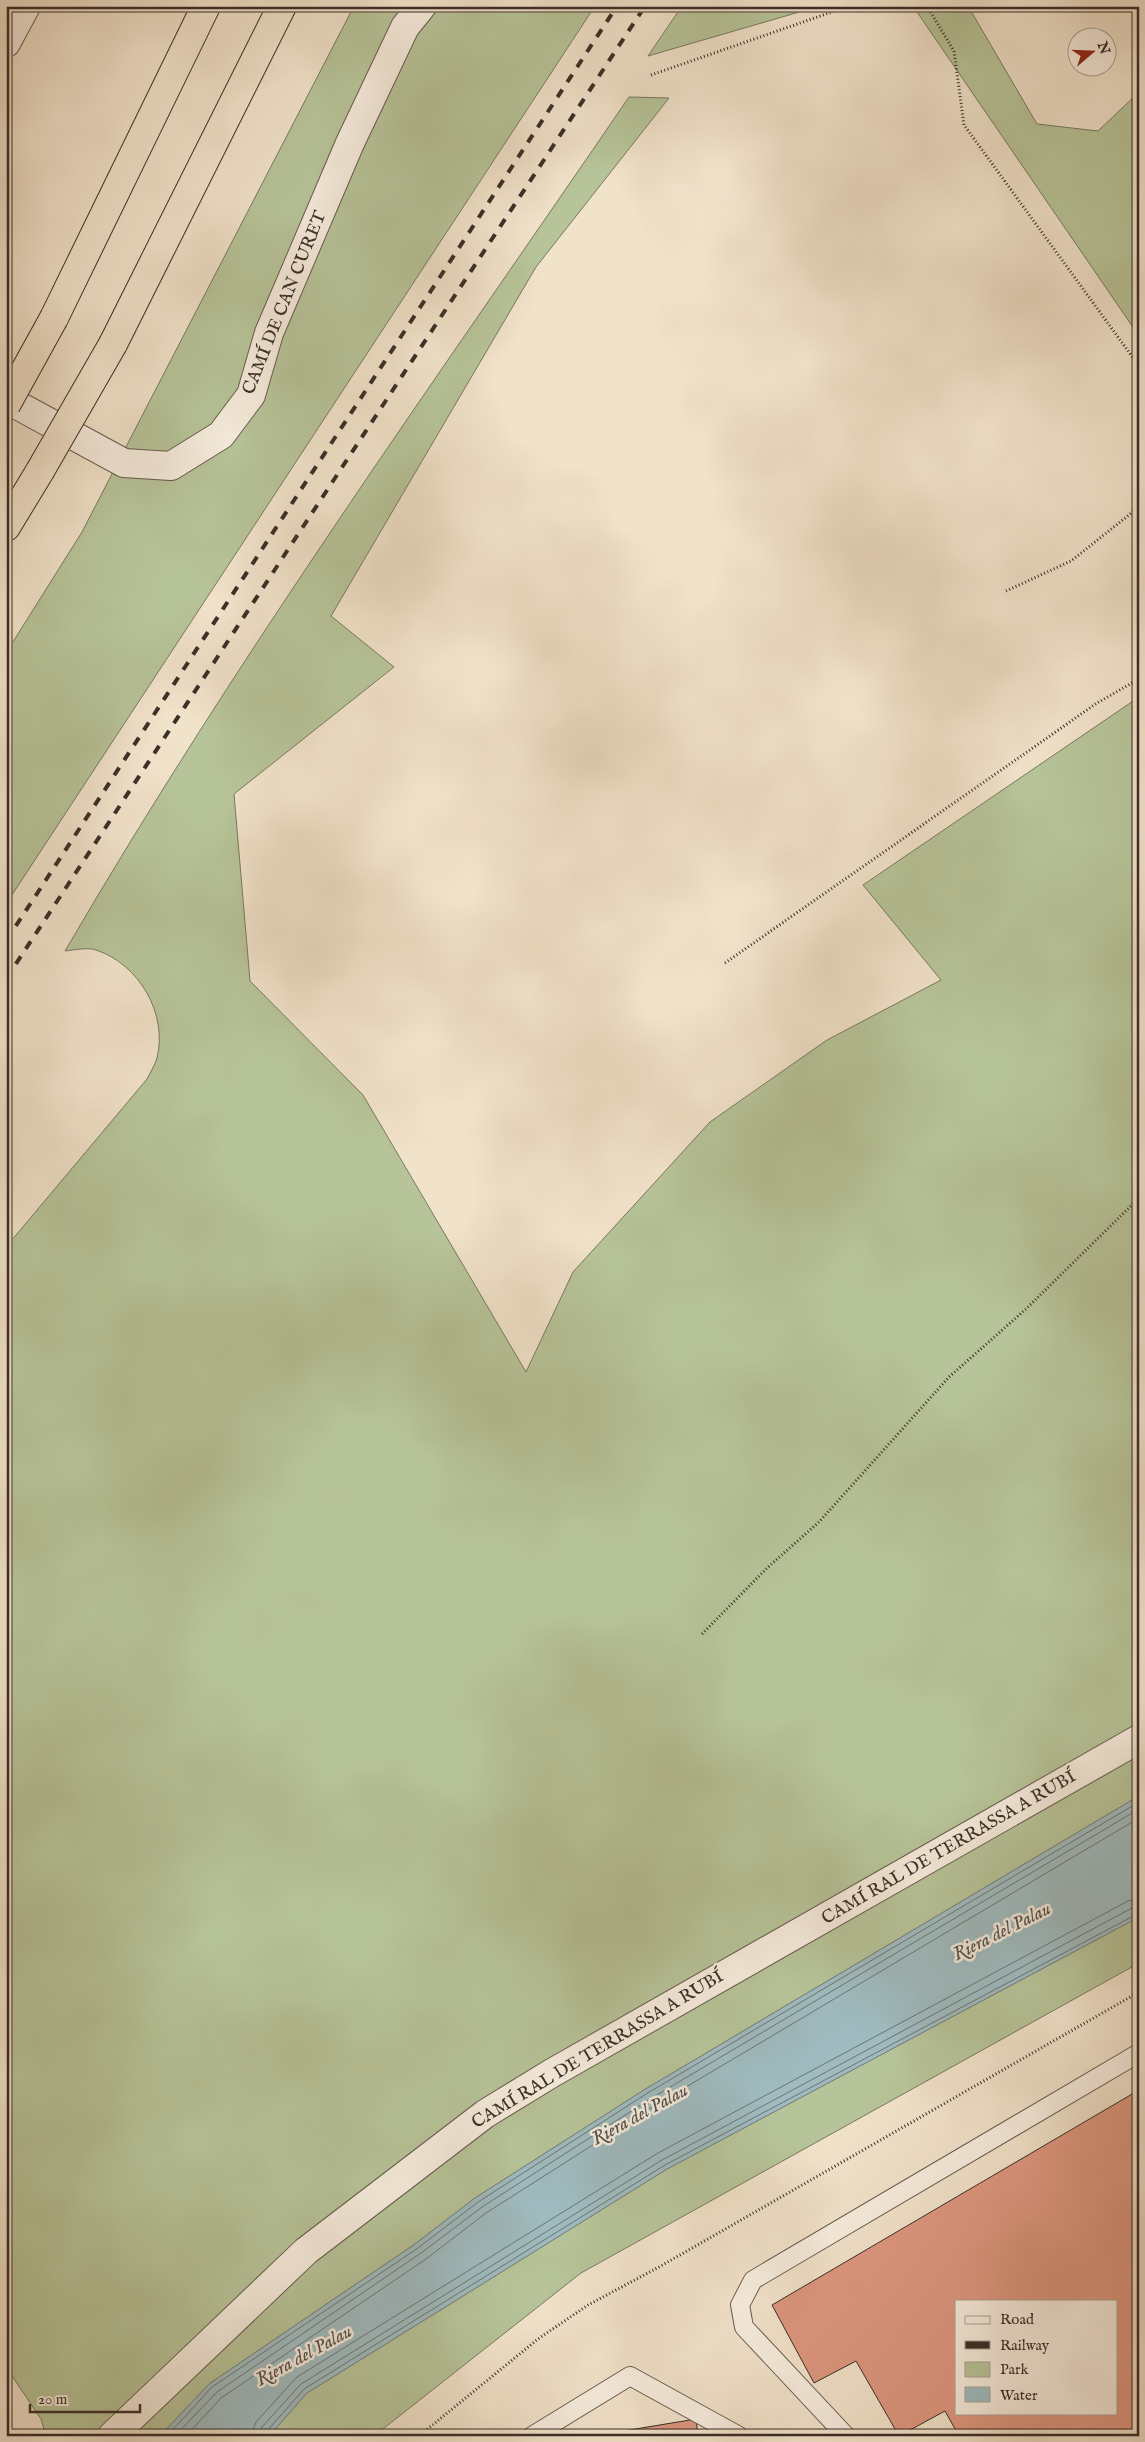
<svg xmlns="http://www.w3.org/2000/svg" width="1145" height="2442" viewBox="0 0 1145 2442" font-family="'IM FELL English',serif">
<style>
.green{fill:#b7c499;stroke:#787960}
.water{fill:#9fbbc0;stroke:#778383}
.lines{fill:none;stroke-linecap:round;stroke-linejoin:round}
.shore{stroke:#6c7474;stroke-width:1}
.building{fill:#dd9780;stroke:#3a2e28;fill-rule:evenodd}
.lane-casing{stroke:#685b50;stroke-width:20}
.street-casing{stroke:#685b50;stroke-width:30}
.highway-casing{stroke:#3a2e28;stroke-width:30}
.path{stroke:#3a2e28;stroke-width:3;stroke-dasharray:1 2.5;stroke-linecap:butt}
.lane{stroke:#f6ecdd;stroke-width:18}
.street{stroke:#f6ecdd;stroke-width:28}
.highway{stroke:#f1e2ca;stroke-width:28}
.rail{stroke:#3a2e28;stroke-width:4;stroke-dasharray:9 9;stroke-linecap:butt}
.highway-bridge-casing{stroke:#3a2e28;stroke-width:30;stroke-linecap:butt}
.highway-bridge{stroke:#f1e2ca;stroke-width:28}
.labels{text-anchor:middle;dominant-baseline:central;stroke-width:5;stroke-linejoin:round;paint-order:stroke}
.street-label{font-size:18px;fill:#3a2e28;stroke:#f6ecdd}
.water-label{font-size:19px;font-style:italic;fill:#53514e;stroke:#f6ecdd}
</style>
<rect width="100%" height="100%" fill="#f1e2ca"/>
<filter id="stains"><feTurbulence type="fractalNoise" baseFrequency=".004" numOctaves="4"/><feColorMatrix values="0 0 0 0 .2 0 0 0 0 .09 0 0 0 0 .02 0 0 0 .5 -.17"/></filter>
<radialGradient id="worn" r=".72"><stop offset=".6" stop-color="#630" stop-opacity="0"/><stop offset="1" stop-color="#630" stop-opacity=".3"/></radialGradient>
<g class="green">
<polygon points="354,6 595,6 6,904 6,653 82,532"/>
<polygon points="682,6 820,6 648,56"/>
<polygon points="925,6 968,6 1037,124 1098,131 1137,94 1139,336 917,12"/>
<path d="M629,97L669,98L536,267L331,616L394,667L234,794L250,981L363,1095L526,1372L573,1272L710,1122L827,1040L941,980L863,885L1139,697V1796L644,2090L475,2198L415,2244L209,2384L160,2436H46L41,2419L6,2367V1247L147,1079C150,1073 155,1065 157,1058C168,1014 139,964 96,950C88,947 74,950 65,951C237,656 437,378 629,97Z"/>
<polygon points="1139,1917 1139,1963 581,2273 374,2436 269,2436 307,2393 667,2169"/>
</g>
<polygon class="water" points="1139,1796 1139,1917 667,2169 307,2393 269,2436 160,2436 209,2384 415,2244 475,2198 644,2090"/>
<g class="lines">
<g class="shore">
<polyline points="167,2436 212,2387 418,2248 478,2202 646,2094 1139,1802"/>
<polyline points="175,2436 217,2392 421,2253 482,2207 650,2099 1139,1809"/>
<polyline points="186,2436 221,2398 426,2259 486,2213 654,2106 1139,1818"/>
<polyline points="251,2436 256,2422 297,2377 658,2153 1128,1901 1139,1899"/>
<polyline points="259,2436 262,2427 301,2384 662,2160 1132,1908 1139,1906"/>
<polyline points="265,2436 267,2431 304,2389 665,2165 1139,1913"/>
</g>
</g>
<g class="building">
<path d="M1139,2090V2436H959L945,2411L899,2436L856,2361L814,2383L772,2305ZM956,2301H1116V2413H956Z"/>
<polygon points="696,2419 698,2436 593,2436"/>
</g>
<g class="lines">
<defs>
<g id="lane">
<polyline points="532,2436 630,2376 739,2436"/>
<polyline points="846,2436 744,2327 740,2305 753,2280 1139,2053"/>
</g>
<g id="street">
<polyline points="6,43 26,6"/>
<polyline points="6,399 124,463 171,466 221,435 251,395 269,333 350,143 405,27 422,6"/>
<polyline points="112,2436 306,2251 485,2114 552,2073 1139,1739"/>
</g>
<g id="highway">
<polyline points="54,318 206,6"/>
<polyline points="113,344 282,6"/>
<polyline points="6,527 40,471"/>
</g>
</defs>
<use href="#lane" class="lane-casing"/>
<use href="#street" class="street-casing"/>
<use href="#highway" class="highway-casing"/>
<g class="path">
<polyline points="927,6 954,51 964,125 1139,366"/>
<polyline points="651,75 849,6"/>
<polyline points="1006,591 1071,561 1139,507"/>
<polyline points="725,963 1097,703 1139,679"/>
<polyline points="702,1634 767,1568 819,1522 949,1377 1026,1309 1139,1198"/>
<polyline points="419,2436 538,2339 588,2305 659,2267 1139,1992"/>
</g>
<use href="#lane" class="lane"/>
<use href="#street" class="street"/>
<use href="#highway" class="highway"/>
<g class="rail">
<polyline points="6,941 617,6"/>
<polyline points="6,979 645,6"/>
</g>
<defs>
<g id="highway-bridge">
<polyline points="6,405 54,318"/>
<polyline points="40,471 113,344"/>
</g>
</defs>
<use href="#highway-bridge" class="highway-bridge-casing"/>
<use href="#highway-bridge" class="highway-bridge"/>
</g>
<g class="labels">
<g class="street-label">
<text transform="translate(285 303) rotate(-68)">CAMÍ DE CAN CURET</text>
<text transform="translate(949 1848) rotate(-30)">CAMÍ RAL DE TERRASSA A RUBÍ</text>
<text transform="translate(598 2050) rotate(-31)">CAMÍ RAL DE TERRASSA A RUBÍ</text>
</g>
<g class="water-label">
<text transform="translate(1002 1932) rotate(-27)">Riera del Palau</text>
<text transform="translate(640 2115) rotate(-29)">Riera del Palau</text>
<text transform="translate(304 2356) rotate(-29)">Riera del Palau</text>
</g>
</g>
<rect width="1145" height="2442" fill="none" stroke="#f1e2ca" stroke-width="25"/>
<rect x="8" y="8" width="1130" height="2427" fill="none" stroke="#3a2e28" stroke-width="2.5"/>
<rect x="12" y="12" width="1120" height="2417" fill="none" stroke="#3a2e28"/>
<rect x="955" y="2300" width="162" height="115" fill="#f6ecdd" stroke="#aba095"/>
<rect x="965" y="2316" width="25" height="8" fill="#f6ecdd" stroke="#aba095"/>
<text x="1000" y="2324" font-size="15" fill="#3a2e28">Road</text>
<rect x="965" y="2341" width="25" height="8" fill="#3a2e28" stroke="#aba095"/>
<text x="1000" y="2350" font-size="15" fill="#3a2e28">Railway</text>
<rect x="965" y="2362" width="25" height="15" fill="#b7c499" stroke="#aba095"/>
<text x="1000" y="2374" font-size="15" fill="#3a2e28">Park</text>
<rect x="965" y="2387" width="25" height="15" fill="#9fbbc0" stroke="#aba095"/>
<text x="1000" y="2400" font-size="15" fill="#3a2e28">Water</text>
<g transform="translate(1092 52) rotate(71)"><circle r="24" fill="#f6ecdd" stroke="#aba095"/>
<path d="M0-4L9 19L0 12L-9 19Z" fill="#8f2418"/>
<text y="-8" font-size="14" font-weight="bold" text-anchor="middle" fill="#3a2e28">N</text>
</g>
<path d="M30 2404v8h110v-8" fill="none" stroke="#3a2e28" stroke-width="2.5"/>
<text x="38" y="2404" font-size="15" fill="#3a2e28" stroke="#f6ecdd" stroke-width="4" paint-order="stroke">20 m</text>
<rect width="100%" height="100%" filter="url(#stains)"/>
<rect width="100%" height="100%" fill="url(#worn)"/>
</svg>
